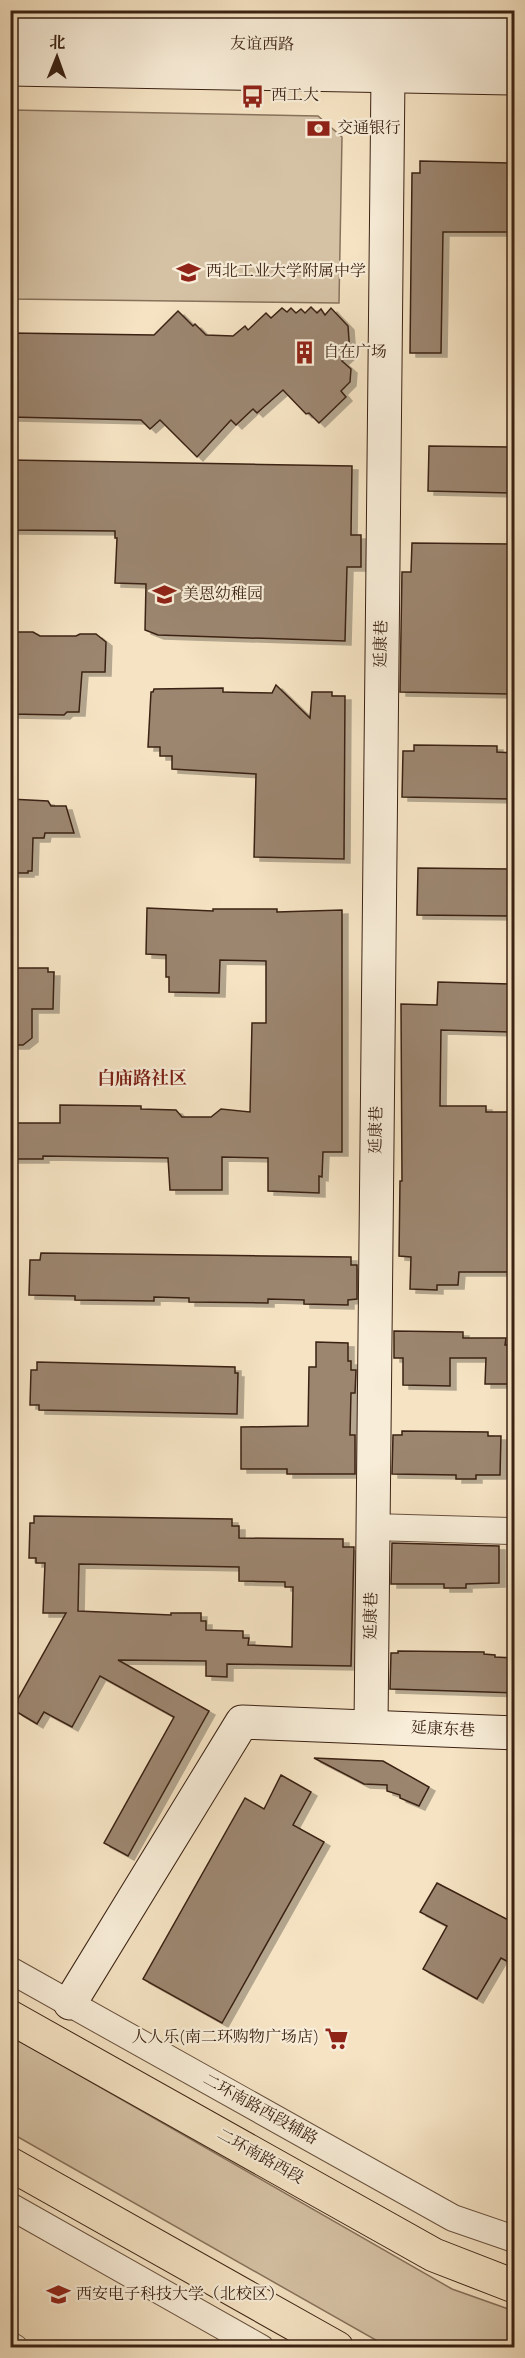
<svg xmlns="http://www.w3.org/2000/svg" width="525" height="2358" viewBox="0 0 525 2358" font-family="'Old Standard TT','Noto Serif SC',serif">
<style>
.green{fill:#d5c2a5;stroke:#88725c;stroke-width:1.5}
.building{fill:#9c866f;stroke:#3b2213;stroke-width:1.5;fill-rule:evenodd;filter:url(#shadow)}
.lines{fill:none;stroke-linecap:round;stroke-linejoin:round}
.street-casing{stroke:#6a523f;stroke-width:28}
.secondary-casing{stroke:#3b2213;stroke-width:35}
.highway-casing{stroke:#3b2213;stroke-width:35}
.street{stroke:#f8edd8;stroke-width:26}
.secondary{stroke:#f8edd8;stroke-width:33}
.highway{stroke:#f5e3c3;stroke-width:33}
.labels{text-anchor:middle;dominant-baseline:central;stroke-width:4.5;stroke-linejoin:round;paint-order:stroke}
.street-label{font-size:16px;fill:#3b2213;stroke:#f8edd8}
.poi-label{font-size:16px;fill:#3b2213;stroke:#f8edd8;text-anchor:start}
.neighbourhood-label{font-size:18px;font-weight:bold;fill:#7a1f14;stroke:#f8edd8}
</style>
<defs>
<filter id="shadow"><feDropShadow dx="6" dy="4" stdDeviation="0" flood-color="#0004"/></filter>
</defs>
<rect width="100%" height="100%" fill="#f5e3c3"/>
<filter id="stains"><feTurbulence type="fractalNoise" baseFrequency=".00333" numOctaves="4"/><feColorMatrix values="0 0 0 0 .2 0 0 0 0 .09 0 0 0 0 .02 0 0 0 .5 -.17"/></filter>
<radialGradient id="worn" r=".72"><stop offset=".6" stop-color="#630" stop-opacity="0"/><stop offset="1" stop-color="#630" stop-opacity=".3"/></radialGradient>
<g class="green">
<polygon points="11,110 318,116 342,137 339,303 11,299"/>
<polygon points="11,2036 452,2289 514,2311 514,2347 388,2347 11,2133"/>
</g>
<g class="building">
<polygon points="420,161 514,163 514,232 443,232 441,353 410,353 412,173 420,173"/>
<polygon points="311,307 317,313 321,309 325,315 331,308 348,326 350,354 342,361 351,369 350,382 341,391 346,397 319,423 309,413 306,414 283,390 257,413 253,409 236,425 231,420 197,457 160,420 150,429 141,420 10,417 10,333 154,335 178,311 193,326 195,324 206,335 233,336 245,326 248,330 266,313 271,318 282,308 287,312 291,308 296,313 301,309 305,313"/>
<polygon points="429,446 514,447 514,493 428,491"/>
<polygon points="10,460 352,466 351,535 361,535 361,567 347,567 345,641 158,635 145,630 146,584 115,583 117,538 115,538 115,531 10,530"/>
<polygon points="412,543 514,544 514,694 400,692 402,572 411,572"/>
<polygon points="10,632 33,632 40,636 76,636 80,634 96,634 106,642 105,672 82,672 79,712 67,712 64,715 10,714"/>
<polygon points="276,685 310,718 312,692 332,692 332,696 345,696 344,859 254,857 256,774 172,769 172,756 160,756 160,747 148,747 151,692 153,692 154,689 223,688 223,692 272,693"/>
<polygon points="414,745 497,746 497,752 514,753 514,799 402,797 403,751 414,751"/>
<polygon points="10,799 48,801 51,806 66,806 74,833 45,833 44,838 33,838 32,871 28,871 28,873 10,873"/>
<polygon points="418,868 514,869 514,916 417,915"/>
<polygon points="147,908 213,911 213,909 277,909 277,912 342,910 342,1152 323,1152 322,1177 319,1176 319,1193 268,1191 268,1158 222,1157 222,1190 170,1190 168,1158 43,1156 43,1159 10,1159 10,1123 60,1123 60,1105 141,1106 141,1109 176,1110 182,1117 211,1117 221,1109 250,1112 252,1023 266,1023 266,961 220,960 219,993 169,992 169,977 166,977 166,955 146,954"/>
<polygon points="10,968 48,968 48,972 54,972 53,1009 32,1009 32,1038 23,1045 10,1045"/>
<polygon points="438,982 514,984 514,1032 441,1030 440,1106 486,1106 486,1112 514,1112 514,1272 459,1272 458,1285 437,1285 437,1290 410,1289 411,1257 399,1256 400,1181 402,1181 401,1004 437,1005"/>
<polygon points="41,1253 351,1257 351,1265 357,1265 357,1299 348,1300 348,1305 304,1304 304,1300 268,1299 268,1303 189,1302 189,1298 154,1297 154,1301 75,1300 75,1296 29,1295 30,1260 40,1260"/>
<polygon points="394,1331 463,1332 463,1338 506,1338 505,1345 514,1345 514,1384 485,1384 486,1358 450,1358 450,1386 403,1385 403,1358 394,1358"/>
<polygon points="316,1342 348,1343 348,1361 351,1361 351,1370 356,1370 355,1393 351,1393 350,1435 355,1435 355,1474 287,1474 287,1469 241,1469 241,1427 308,1426 309,1367 316,1367"/>
<polygon points="37,1362 235,1367 235,1373 238,1373 237,1414 39,1410 39,1405 30,1405 31,1370 37,1370"/>
<polygon points="402,1431 488,1432 488,1436 501,1436 500,1475 476,1475 476,1479 456,1479 456,1475 392,1474 393,1435 402,1435"/>
<path d="M34,1516L232,1519V1526H239V1538L343,1539V1547H354L351,1666L227,1664V1677L206,1676V1661L118,1660L209,1711L128,1856L104,1843L174,1717L100,1676L72,1727L44,1712L37,1724L17,1712L18,1699L66,1613H43L45,1563H36V1558H29L30,1523H34ZM79,1564L239,1567V1581L285,1582V1587H293L292,1647L248,1645L249,1638H243V1631L206,1630V1621H201V1613H171V1615L78,1611Z"/>
<polygon points="392,1543 499,1546 499,1583 466,1584 466,1588 444,1588 444,1584 391,1584"/>
<polygon points="398,1651 484,1652 484,1654 495,1655 495,1657 514,1658 514,1693 390,1689 391,1653 398,1653"/>
<polygon points="314,1758 383,1761 429,1787 419,1806 400,1798 400,1795 387,1791 387,1785 364,1784"/>
<polygon points="281,1775 311,1792 293,1825 324,1842 222,2023 143,1979 245,1798 264,1809"/>
<polygon points="437,1883 514,1923 514,1965 501,1958 477,1999 423,1969 447,1926 420,1912"/>
</g>
<g class="lines">
<defs>
<g id="street">
<polyline points="373,1527 514,1531"/>
<polyline points="10,1970 453,2218 514,2239"/>
<polyline points="10,2206 261,2348"/>
<polyline points="10,2345 15,2348"/>
</g>
<g id="secondary">
<polyline points="10,17 514,25"/>
<polyline points="10,41 514,48"/>
<polyline points="10,69 514,78"/>
<polyline points="371,1726 388,75"/>
<polyline points="70,2003 242,1722 514,1733"/>
</g>
<g id="highway">
<polyline points="10,2017 434,2255 514,2286"/>
<polyline points="10,2164 337,2348"/>
</g>
</defs>
<use href="#street" class="street-casing"/>
<use href="#secondary" class="secondary-casing"/>
<use href="#highway" class="highway-casing"/>
<use href="#street" class="street"/>
<use href="#secondary" class="secondary"/>
<use href="#highway" class="highway"/>
</g>
<defs>
<symbol id="bus-bare" viewBox="-9 -9 18 18"><path d="M-5-6H5V4H4V6H2V4H-2V6H-4V4H-5ZM-3.5-4V0h7V-4ZM-3.5 1.2v1.5H-2V1.2ZM2 1.2v1.5H3.5V1.2Z" fill="#8f2418" stroke="#f8edd8" stroke-width="2.5" paint-order="stroke"/></symbol>
<symbol id="bank-bare" viewBox="-9 -9 18 18"><path d="M-6-4H6V4H-6ZM0-2.3a2.3 2.3 0 1 0 0 4.6a2.3 2.3 0 1 0 0-4.6Z" fill="#8f2418" stroke="#f8edd8" stroke-width="2.5" paint-order="stroke"/></symbol>
<symbol id="school-bare" viewBox="-9 -9 18 18"><path d="M0-5L7-2L0 1L-7-2ZM-4 1L0 2.5L4 1V4Q0 6-4 4Z" fill="#8f2418" stroke="#f8edd8" stroke-width="2.5" paint-order="stroke"/></symbol>
<symbol id="building-bare" viewBox="-9 -9 18 18"><path d="M-4-6H4V6H1V3H-1V6H-4ZM-2.5-4.3h1.7v1.8h-1.7ZM.8-4.3h1.7v1.8H.8ZM-2.5-1h1.7V.8h-1.7ZM.8-1h1.7V.8H.8Z" fill="#8f2418" stroke="#f8edd8" stroke-width="2.5" paint-order="stroke"/></symbol>
<symbol id="supermarket-bare" viewBox="-9 -9 18 18"><path d="M-6-5.5h2.5l.6 2H6L4.5 2H-2.5L-4.4-4H-6ZM-1.5 3.2a1.3 1.3 0 1 0 .1 0ZM3 3.2a1.3 1.3 0 1 0 .1 0Z" fill="#8f2418" stroke="#f8edd8" stroke-width="2.5" paint-order="stroke"/></symbol>
<symbol id="university-bare" viewBox="-9 -9 18 18"><path d="M0-5L7-2L0 1L-7-2ZM-4 1L0 2.5L4 1V4Q0 6-4 4Z" fill="#8f2418" stroke="#f8edd8" stroke-width="2.5" paint-order="stroke"/></symbol>
</defs>
<g fill-rule="evenodd">
<use href="#bus-bare" x="236" y="80" width="33" height="33"/>
<use href="#bank-bare" x="302" y="112" width="33" height="33"/>
<use href="#school-bare" x="172" y="256" width="33" height="33"/>
<use href="#building-bare" x="288" y="336" width="33" height="33"/>
<use href="#school-bare" x="148" y="578" width="33" height="33"/>
<use href="#supermarket-bare" x="320" y="2022" width="33" height="33"/>
<use href="#university-bare" x="42" y="2278" width="33" height="33"/>
</g>
<g class="labels">
<g class="street-label">
<text transform="translate(262 45) rotate(1)">友谊西路</text>
<text transform="translate(382 644) rotate(-89)">延康巷</text>
<text transform="translate(377 1130) rotate(-89)">延康巷</text>
<text transform="translate(372 1616) rotate(-89)">延康巷</text>
<text transform="translate(443 1730) rotate(3)">延康东巷</text>
<text transform="translate(260 2110) rotate(29)">二环南路西段辅路</text>
<text transform="translate(260 2157) rotate(29)">二环南路西段</text>
</g>
<g class="poi-label">
<text x="271" y="96">西工大</text>
<text x="337" y="129">交通银行</text>
<text x="206" y="272">西北工业大学附属中学</text>
<text x="323" y="353">自在广场</text>
<text x="183" y="595">美恩幼稚园</text>
<text x="319" y="2038" text-anchor="end">人人乐(南二环购物广场店)</text>
<text x="76" y="2295">西安电子科技大学（北校区）</text>
</g>
<g class="neighbourhood-label">
<text x="142" y="1079">白庙路社区</text>
</g>
</g>
<rect width="525" height="2358" fill="none" stroke="#f5e3c3" stroke-width="36"/>
<rect x="12" y="12" width="501" height="2334" fill="none" stroke="#3b2213" stroke-width="3"/>
<rect x="18" y="18" width="489" height="2322" fill="none" stroke="#3b2213" stroke-width="1.5"/>
<g transform="translate(57 57) rotate(1)" stroke="#f8edd8" stroke-width="4.5" paint-order="stroke">
<path d="M0-4.5L10 22L0 15L-10 22Z" fill="#3b2213"/>
<text y="-9" font-size="16" font-weight="bold" text-anchor="middle" fill="#3b2213">北</text>
</g>
<rect width="100%" height="100%" filter="url(#stains)"/>
<rect width="100%" height="100%" fill="url(#worn)"/>
</svg>
